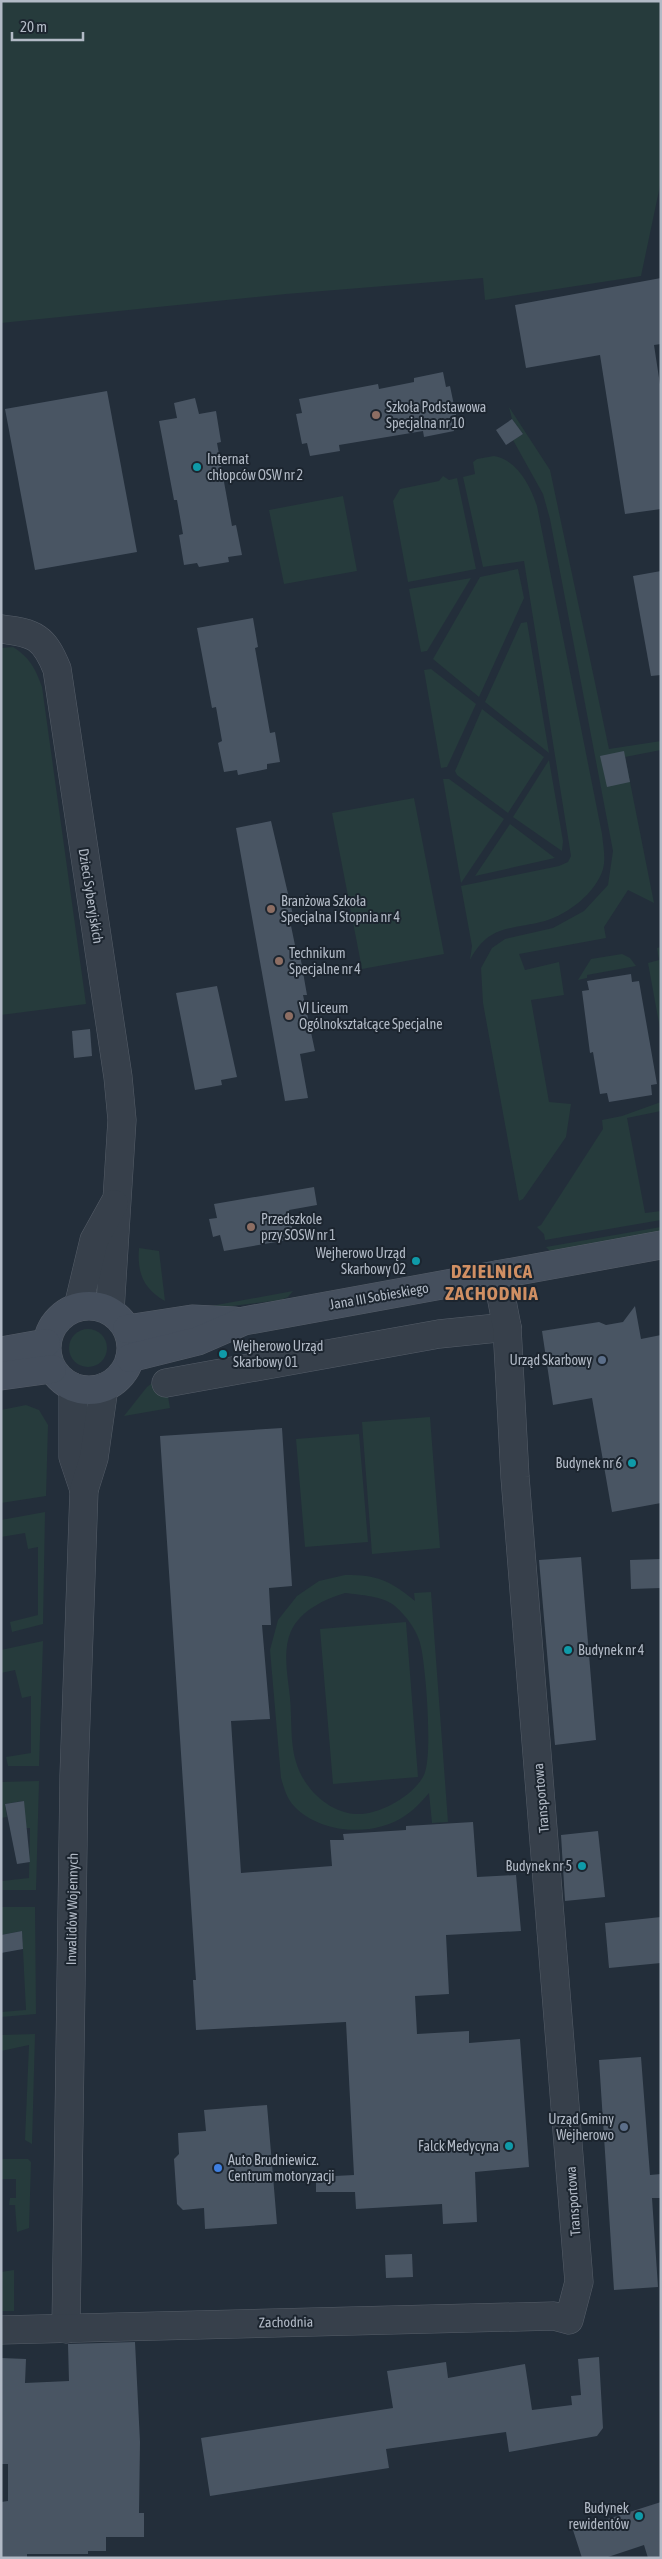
<svg xmlns="http://www.w3.org/2000/svg" width="662" height="2559" viewBox="0 0 662 2559" font-family="'Asap Condensed',sans-serif">
<style>
.green{fill:#263b3c;fill-rule:evenodd}
.building{fill:#495563}
.lines{fill:none;stroke-linecap:round;stroke-linejoin:round}
.street-casing{stroke:#555d68;stroke-width:29}
.secondary-casing{stroke:#555d68;stroke-width:29}
.street{stroke:#37404b;stroke-width:28}
.secondary{stroke:#454f5d;stroke-width:28}
.education-dot{fill:#8d6e63;stroke:#1c252f;stroke-width:2}
.culture-dot{fill:#0f9aa8;stroke:#1c252f;stroke-width:2}
.service-dot{fill:#5c6f8a;stroke:#1c252f;stroke-width:2}
.shop-dot{fill:#3f7fe0;stroke:#1c252f;stroke-width:2}
.labels{text-anchor:middle;dominant-baseline:central;stroke-width:4;stroke-linejoin:round;paint-order:stroke}
.poi-label{font-size:14px;fill:#b2bac6;stroke:#1c252f;text-anchor:start}
.street-label{font-size:14px;fill:#b2bac6;stroke:#1c252f}
.district-label{font-size:19px;font-weight:bold;letter-spacing:1px;fill:#d08f63;stroke:#1c252f}
</style>
<rect width="100%" height="100%" fill="#232e3a"/>
<g class="green">
<polygon points="1,1 661,1 661,181 641,276 485,300 483,278 286,294 1,323"/>
<polygon points="509,407 550,470 609,749 661,741 661,750 625,757 654,903 628,890 604,927 606,938 519,954 525,970 559,962 564,995 531,1000 549,1102 571,1104 566,1137 523,1199 519,1201 483,1003 481,968 492,948 505,939 553,928 584,911 608,885 613,851 550,519 543,494 513,440 523,434 512,419"/>
<path d="M494,456C517,460 530,485 537,506L602,834C603,845 606,858 603,869C596,893 568,914 545,921C511,930 489,924 470,960L472,946L461,886L559,866L568,862L571,856L524,561L483,567L463,477L475,474L473,462L477,459Z"/>
<polygon points="443,476 449,480 457,478 476,569 408,582 393,501 400,489 439,481"/>
<polygon points="343,496 357,571 284,584 269,510"/>
<polygon points="518,569 524,598 479,697 433,659 480,577"/>
<polygon points="471,578 427,651 421,652 409,589"/>
<polygon points="527,622 549,753 485,702 521,623"/>
<path d="M13,647C30,658 35,668 42,687L86,1004L1,1015V648Z"/>
<polygon points="431,669 476,704 447,767 441,768 424,670"/>
<polygon points="482,709 544,757 508,813 457,775 455,771"/>
<polygon points="549,760 563,841 562,851 513,817"/>
<polygon points="443,779 449,779 504,819 461,883"/>
<polygon points="414,798 444,954 362,969 332,813"/>
<polygon points="510,824 555,858 475,876"/>
<polygon points="661,947 661,1034 648,963 659,960 657,948"/>
<polygon points="622,954 630,958 636,966 587,975 587,978 578,980 591,959"/>
<polygon points="661,1102 661,1111 627,1118 645,1213 661,1211 661,1220 545,1240 544,1234 537,1227 541,1225 603,1129 602,1120 622,1116"/>
<polygon points="661,1227 661,1233 551,1252 546,1247"/>
<path d="M139,1248L159,1251L165,1301C143,1289 137,1272 139,1248Z"/>
<polygon points="293,1291 288,1297 281,1300 200,1310 200,1308"/>
<circle cx="88" cy="1348" r="19"/>
<polygon points="164,1374 170,1408 124,1416 147,1387"/>
<polygon points="26,1405 39,1410 48,1425 46,1496 1,1503 1,1410"/>
<polygon points="430,1417 440,1548 372,1554 362,1422"/>
<polygon points="359,1434 368,1542 305,1547 296,1439"/>
<polygon points="45,1512 43,1624 12,1632 10,1622 38,1615 38,1547 28,1549 25,1533 1,1537 1,1520"/>
<path d="M345,1575C378,1575 389,1580 415,1601L414,1593L431,1592L448,1822L432,1823L429,1793C422,1801 415,1809 406,1815C376,1837 321,1835 294,1806C287,1799 284,1788 281,1778L270,1650L278,1620L297,1596L319,1581ZM345,1593C361,1595 383,1596 395,1606C407,1617 418,1631 421,1647C426,1670 433,1756 424,1775C414,1795 384,1812 362,1814C332,1816 304,1790 296,1762C290,1743 292,1719 290,1698C288,1677 282,1652 291,1631C301,1610 325,1599 345,1593Z"/>
<polygon points="406,1622 418,1777 333,1784 320,1629"/>
<polygon points="43,1641 39,1766 8,1766 6,1757 31,1753 31,1696 22,1698 15,1670 1,1673 1,1650"/>
<polygon points="39,1781 36,1890 2,1890 2,1881 29,1878 30,1828 26,1828 23,1801 5,1804 7,1817 1,1818 1,1782"/>
<polygon points="1,1907 35,1907 36,2014 1,2017 1,2012 26,2010 22,1931 1,1935"/>
<polygon points="35,2034 32,2144 25,2140 29,2045 1,2051 1,2035"/>
<polygon points="1,2159 28,2159 31,2162 29,2228 17,2232 15,2205 9,2205 10,2198 16,2198 16,2179 1,2179"/>
<polygon points="14,2270 14,2311 1,2311 1,2272"/>
</g>
<g class="building">
<polygon points="661,278 661,344 654,345 661,391 661,509 625,514 600,355 526,368 515,305"/>
<polygon points="443,372 446,387 450,386 456,415 451,416 454,431 424,437 423,431 339,445 340,451 310,456 307,443 302,444 296,414 302,413 299,399 378,384 379,389 414,382 414,378"/>
<polygon points="107,391 137,552 35,570 5,409"/>
<polygon points="195,398 199,414 216,411 221,442 217,443 232,526 236,525 242,555 228,557 229,562 199,567 197,563 184,565 179,535 183,534 177,500 174,500 159,421 177,418 174,403"/>
<polygon points="512,419 523,434 506,445 496,430"/>
<polygon points="661,571 661,675 651,676 633,576"/>
<polygon points="253,618 258,647 255,648 270,733 275,732 280,762 267,764 267,769 238,775 237,770 224,772 218,743 222,741 216,707 212,708 197,628"/>
<polygon points="624,751 630,782 607,787 600,756"/>
<polygon points="271,821 293,915 289,916 297,955 300,955 307,995 303,995 315,1051 300,1054 308,1098 285,1101 236,828"/>
<polygon points="631,974 632,982 639,981 657,1084 651,1085 652,1095 609,1102 607,1093 600,1094 593,1052 590,1053 582,991 589,990 587,981"/>
<polygon points="217,986 237,1077 221,1080 222,1085 195,1090 176,993"/>
<polygon points="90,1029 92,1056 74,1058 72,1031"/>
<polygon points="314,1187 317,1205 289,1210 294,1239 224,1251 220,1235 213,1237 209,1219 217,1218 214,1204"/>
<polygon points="635,1306 641,1339 661,1335 661,1503 612,1512 592,1398 553,1405 542,1331 599,1322 606,1325 623,1322"/>
<polygon points="282,1428 292,1586 269,1588 271,1625 262,1625 270,1719 231,1721 241,1873 332,1866 330,1840 344,1840 343,1834 406,1830 406,1826 473,1822 477,1877 516,1875 521,1931 446,1935 449,1994 415,1996 417,2034 469,2031 469,2043 520,2039 529,2167 475,2172 477,2222 443,2224 442,2204 356,2209 355,2192 316,2192 316,2177 354,2175 346,2022 196,2030 193,1980 196,1980 160,1436"/>
<polygon points="581,1557 596,1740 555,1745 539,1560"/>
<polygon points="661,1559 661,1588 631,1589 630,1560"/>
<polygon points="24,1801 30,1862 17,1864 5,1804"/>
<polygon points="598,1831 605,1897 565,1901 561,1835"/>
<polygon points="661,1917 661,1963 609,1968 605,1923"/>
<polygon points="22,1931 23,1949 1,1953 1,1935"/>
<polygon points="641,2057 650,2175 661,2174 661,2198 652,2198 658,2287 614,2290 599,2060"/>
<polygon points="267,2105 277,2224 205,2229 204,2208 183,2210 177,2204 174,2159 179,2154 178,2133 206,2131 204,2110"/>
<polygon points="412,2254 413,2277 386,2278 385,2255"/>
<polygon points="135,2342 140,2442 139,2513 144,2513 144,2537 106,2537 106,2551 88,2551 88,2554 27,2554 27,2558 1,2558 1,2502 8,2501 8,2464 1,2464 1,2358 26,2359 25,2383 69,2381 68,2344"/>
<polygon points="599,2357 603,2428 597,2436 509,2452 506,2432 386,2449 389,2468 210,2496 201,2438 393,2408 387,2371 446,2362 448,2378 525,2364 532,2410 572,2405 571,2396 581,2395 578,2359"/>
<polygon points="661,2502 661,2558 648,2558 644,2545 605,2558 582,2558 573,2530"/>
</g>
<g class="lines">
<defs>
<g id="street">
<path d="M1,629C35,633 44,637 57,669L118,1077L122,1120L110,1311"/>
<polyline points="78,1307 94,1240 114,1204"/>
<polyline points="166,1383 439,1334 507,1327"/>
<polyline points="73,1387 73,1457 84,1490"/>
<polyline points="66,2329 74,1776 84,1490 94,1458 104,1387"/>
<polyline points="1,2330 554,2316 569,2320 579,2282 515,1477 507,1327 497,1275"/>
</g>
<g id="secondary">
<circle cx="89" cy="1348" r="42"/>
<polyline points="127,1329 192,1319 235,1321"/>
<polyline points="1,1351 46,1343"/>
<polyline points="130,1358 198,1341 244,1321 661,1245"/>
<polyline points="1,1376 52,1369"/>
</g>
</defs>
<use href="#street" class="street-casing"/>
<use href="#secondary" class="secondary-casing"/>
<use href="#street" class="street"/>
<use href="#secondary" class="secondary"/>
</g>
<g class="education-dot">
<circle cx="376" cy="415" r="5"/>
<circle cx="271" cy="909" r="5"/>
<circle cx="279" cy="961" r="5"/>
<circle cx="289" cy="1016" r="5"/>
<circle cx="251" cy="1227" r="5"/>
</g>
<g class="culture-dot">
<circle cx="197" cy="467" r="5"/>
<circle cx="416" cy="1261" r="5"/>
<circle cx="223" cy="1354" r="5"/>
<circle cx="632" cy="1463" r="5"/>
<circle cx="568" cy="1650" r="5"/>
<circle cx="582" cy="1866" r="5"/>
<circle cx="509" cy="2146" r="5"/>
<circle cx="639" cy="2516" r="5"/>
</g>
<g class="service-dot">
<circle cx="602" cy="1360" r="5"/>
<circle cx="624" cy="2127" r="5"/>
</g>
<circle class="shop-dot" cx="218" cy="2168" r="5"/>
<g class="labels">
<g class="poi-label">
<text x="386" y="407">Szkoła Podstawowa<tspan x="386" dy="16">Specjalna nr 10</tspan></text>
<text x="207" y="459">Internat<tspan x="207" dy="16">chłopców OSW nr 2</tspan></text>
<text x="281" y="901">Branżowa Szkoła<tspan x="281" dy="16">Specjalna I Stopnia nr 4</tspan></text>
<text x="289" y="953">Technikum<tspan x="289" dy="16">Specjalne nr 4</tspan></text>
<text x="299" y="1008">VI Liceum<tspan x="299" dy="16">Ogólnokształcące Specjalne</tspan></text>
<text x="261" y="1219">Przedszkole<tspan x="261" dy="16">przy SOSW nr 1</tspan></text>
<text x="406" y="1253" text-anchor="end">Wejherowo Urząd<tspan x="406" dy="16">Skarbowy 02</tspan></text>
<text x="233" y="1346">Wejherowo Urząd<tspan x="233" dy="16">Skarbowy 01</tspan></text>
<text x="592" y="1360" text-anchor="end">Urząd Skarbowy</text>
<text x="622" y="1463" text-anchor="end">Budynek nr 6</text>
<text x="578" y="1650">Budynek nr 4</text>
<text x="572" y="1866" text-anchor="end">Budynek nr 5</text>
<text x="614" y="2119" text-anchor="end">Urząd Gminy<tspan x="614" dy="16">Wejherowo</tspan></text>
<text x="499" y="2146" text-anchor="end">Falck Medycyna</text>
<text x="228" y="2160">Auto Brudniewicz.<tspan x="228" dy="16">Centrum motoryzacji</tspan></text>
<text x="629" y="2508" text-anchor="end">Budynek<tspan x="629" dy="16">rewidentów</tspan></text>
</g>
<g class="street-label">
<text transform="translate(91 896) rotate(81)">Dzieci Syberyjskich</text>
<text transform="translate(379 1296) rotate(-10)">Jana III Sobieskiego</text>
<text transform="translate(541 1798) rotate(-95)">Transportowa</text>
<text transform="translate(72 1909) rotate(-89)">Inwalidów Wojennych</text>
<text transform="translate(573 2201) rotate(-94)">Transportowa</text>
<text transform="translate(286 2322) rotate(-1)">Zachodnia</text>
</g>
<g class="district-label">
<text x="492" y="1271">DZIELNICA<tspan x="492" dy="22">ZACHODNIA</tspan></text>
</g>
</g>
<rect width="662" height="2559" fill="none" stroke="#b2bac6" stroke-width="5"/>
<path d="M12 32v8h71v-8" fill="none" stroke="#b2bac6" stroke-width="2.5"/>
<text x="20" y="32" font-size="15" fill="#b2bac6" stroke="#1c252f" stroke-width="4" paint-order="stroke">20 m</text>
</svg>
